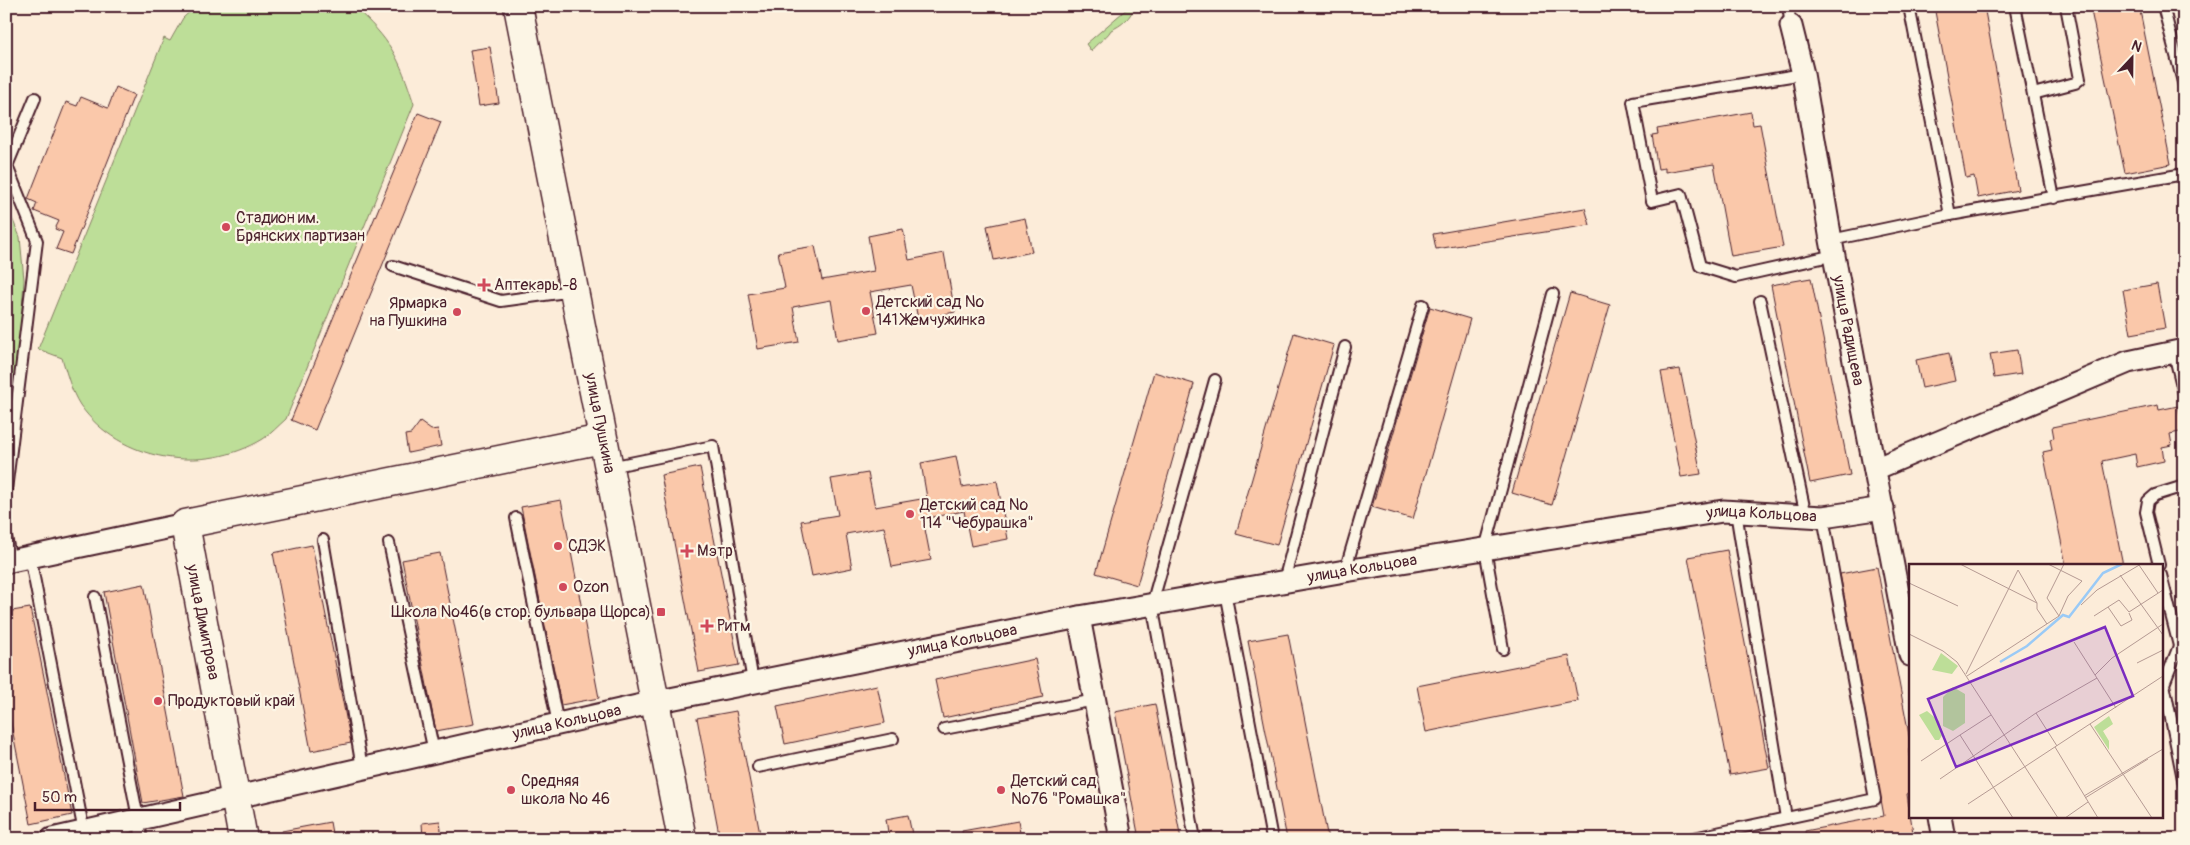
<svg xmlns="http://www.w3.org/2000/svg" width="2190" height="845" viewBox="0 0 2190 845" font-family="Pangolin,sans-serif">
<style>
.green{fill:#bdde98;stroke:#847e62}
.building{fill:#fac8aa;stroke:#4a1f2b}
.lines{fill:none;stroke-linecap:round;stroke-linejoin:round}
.lane-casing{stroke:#4a1f2b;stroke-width:14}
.street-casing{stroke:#4a1f2b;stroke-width:25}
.secondary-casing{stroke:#4a1f2b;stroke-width:31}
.lane{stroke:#fcf5e5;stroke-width:10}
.street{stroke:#fcf5e5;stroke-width:21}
.secondary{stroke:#fcf5e5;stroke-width:28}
.poi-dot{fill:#d1495b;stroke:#fcf5e5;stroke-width:2}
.labels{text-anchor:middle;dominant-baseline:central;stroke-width:4.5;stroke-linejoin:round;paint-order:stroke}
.poi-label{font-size:16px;fill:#4a1f2b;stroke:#fcf5e5;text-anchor:start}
.street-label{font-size:16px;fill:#4a1f2b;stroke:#fcf5e5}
.inset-river{fill:none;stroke:#9acaf6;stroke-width:2.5}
.inset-road{fill:none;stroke:#b59a93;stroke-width:1}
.view{fill:#7b2cbf;fill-opacity:0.15;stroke:#7b2cbf;stroke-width:2.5}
.inset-edge{fill:none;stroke:#4a1f2b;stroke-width:2.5}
</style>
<rect width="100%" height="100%" fill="#fcecd9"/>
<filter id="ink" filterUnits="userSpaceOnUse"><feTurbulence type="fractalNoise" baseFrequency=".02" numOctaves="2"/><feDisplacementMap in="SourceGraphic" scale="10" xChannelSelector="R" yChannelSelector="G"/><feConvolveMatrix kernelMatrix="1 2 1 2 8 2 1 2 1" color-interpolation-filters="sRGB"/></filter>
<g filter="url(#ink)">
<g class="green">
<path d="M196,6H353C391,40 399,57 414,104L286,419C278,426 271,434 263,439C204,475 120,462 80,405C71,391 67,374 62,358L38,349L164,38L170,41L183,18Z"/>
<path d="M1130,6H1134C1132,17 1121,26 1111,30C1106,39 1097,42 1091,51L1086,44Z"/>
<polygon points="6,204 20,237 24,280 19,356 10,437 6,445"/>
</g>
<g class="building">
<polygon points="1934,6 1984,6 2018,190 1978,198 1974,176 1966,178"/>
<polygon points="2090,6 2139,6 2171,164 2125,173"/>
<polygon points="490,47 499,103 479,106 470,50"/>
<polygon points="116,87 134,95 71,254 56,249 63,232 55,229 59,221 34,211 37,203 28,199 66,102 77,106 81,97 108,108"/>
<polygon points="1751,112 1753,125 1760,124 1783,247 1731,256 1714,164 1665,172 1665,168 1658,169 1652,135 1658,134 1657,129"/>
<polygon points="418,113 441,122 315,430 291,420"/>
<polygon points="1585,208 1590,225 1436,249 1433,234"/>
<polygon points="1025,218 1032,252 994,260 987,226"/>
<polygon points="903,229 909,260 944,253 955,312 918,319 911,285 870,292 878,333 838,340 831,300 793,307 799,342 758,349 748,294 785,288 778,252 815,246 822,280 874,271 868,236"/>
<polygon points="1811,278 1850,475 1810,483 1771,285"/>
<polygon points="2157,284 2165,328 2131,334 2123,290"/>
<polygon points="1570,293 1610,305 1552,505 1512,493"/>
<polygon points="1430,307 1470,319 1413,519 1372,507"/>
<polygon points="1294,333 1334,345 1277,545 1236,534"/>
<polygon points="2017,350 2021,374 1994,378 1990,354"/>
<polygon points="1949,353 1955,381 1922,388 1916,360"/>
<polygon points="1680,369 1701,474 1681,477 1661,372"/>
<polygon points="1154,372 1194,384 1137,585 1096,573"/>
<polygon points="2158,405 2159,410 2178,406 2184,431 2170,434 2172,445 2162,447 2164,461 2137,467 2135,454 2102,461 2123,565 2066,565 2043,452 2052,450 2050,439 2054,438 2052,427"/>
<polygon points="420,422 431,430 438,429 441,446 408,453 405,435 411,434"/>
<polygon points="956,456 962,487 997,481 1008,539 971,546 964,511 923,519 931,560 892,567 884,527 846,534 852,568 812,576 801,521 838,515 831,479 868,473 875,507 927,498 921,463"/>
<polygon points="700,467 739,665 699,672 661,475"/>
<polygon points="561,500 599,698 561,705 521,507"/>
<polygon points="312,545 351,743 311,751 273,553"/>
<polygon points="1727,550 1769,768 1730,775 1688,557"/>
<polygon points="440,553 474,724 436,731 402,560"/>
<polygon points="1877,567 1910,740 1910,793 1907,794 1914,839 1806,839 1805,831 1884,816 1840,574"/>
<polygon points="144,584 184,796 143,803 104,592"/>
<polygon points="30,608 72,815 31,824 6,698 6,612"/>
<polygon points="1288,634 1328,839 1287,839 1248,641"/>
<polygon points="1569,656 1578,701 1426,732 1417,686"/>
<polygon points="1035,659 1043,697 943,718 935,680"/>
<polygon points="877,685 885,723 785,744 777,706"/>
<polygon points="1155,704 1181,839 1139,839 1115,712"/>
<polygon points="736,711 761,839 720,839 697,718"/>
<polygon points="908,815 913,839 889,839 886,819"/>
<polygon points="440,821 442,839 423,839 422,823"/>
<polygon points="1018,821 1021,839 963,839 962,831"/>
<polygon points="330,822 333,839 283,839 282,831"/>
</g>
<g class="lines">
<defs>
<g id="lane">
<polyline points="1788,6 1791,26"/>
<polyline points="1909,6 1950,215"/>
<polyline points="2015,6 2054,198"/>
<polyline points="2163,6 2184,86"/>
<polyline points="1803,74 1633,102 1652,201 1681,194 1700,266 1736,277 1835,255"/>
<polyline points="2033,94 2075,83 2080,79 2066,6"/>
<polyline points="1831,240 1950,215 2184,174"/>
<polyline points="393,266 501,301 573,291"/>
<polyline points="1760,301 1806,516"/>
<polyline points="2174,353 2184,394"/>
<polyline points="610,467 713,446 753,682"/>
<polyline points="6,490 37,241 7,166 35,98"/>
<polyline points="1736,512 1786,818"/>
<polyline points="516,518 558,724"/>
<polyline points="6,537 11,561"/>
<polyline points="323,540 362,768"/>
<polyline points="389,543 434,752"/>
<polyline points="30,557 84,832"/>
<polyline points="2159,565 2146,512 2148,501 2155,495 2184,486"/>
<polyline points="1345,571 1423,305"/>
<polyline points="2161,575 2179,646 2164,684 2184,784"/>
<polyline points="1284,581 1345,347"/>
<polyline points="1225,592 1272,839"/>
<polyline points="95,597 142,839"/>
<polyline points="1503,649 1485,549 1553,294"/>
<polyline points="944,729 1095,700"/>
<polyline points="758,767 893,739"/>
<polyline points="1195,839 1152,604 1215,380"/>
<polyline points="1689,839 1875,799 1823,517"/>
</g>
<g id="street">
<path id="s1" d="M1791,26L1803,74L1831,240L1910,655"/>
<polyline points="1875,469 2128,362 2184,350"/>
<polyline points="6,562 185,524"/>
<polyline points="1079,617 1121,839"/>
<polyline points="1940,816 1944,839"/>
<path id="s2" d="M52,839L655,702L1079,617L1345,571L1723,511L1823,517L1883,508"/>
</g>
<g id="secondary">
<path id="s3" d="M518,6L682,839"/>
<polyline points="243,839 185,524 602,439"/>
</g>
</defs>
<use href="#lane" class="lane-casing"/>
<use href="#street" class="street-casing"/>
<use href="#secondary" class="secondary-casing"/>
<use href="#lane" class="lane"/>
<use href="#street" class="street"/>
<use href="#secondary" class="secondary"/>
</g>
</g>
<g class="poi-dot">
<circle cx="226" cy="227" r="5"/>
<path d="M481.5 277.5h5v5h5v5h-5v5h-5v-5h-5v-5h5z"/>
<circle cx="866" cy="311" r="5"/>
<circle cx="457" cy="312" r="5"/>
<circle cx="910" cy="514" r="5"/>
<circle cx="558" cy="546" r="5"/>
<path d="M684.5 543.5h5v5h5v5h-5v5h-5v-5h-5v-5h5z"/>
<circle cx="563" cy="587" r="5"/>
<rect x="656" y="607" width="10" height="10" rx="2.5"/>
<path d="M704.5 618.5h5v5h5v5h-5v5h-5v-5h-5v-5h5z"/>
<circle cx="158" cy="701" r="5"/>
<circle cx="511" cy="790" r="5"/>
<circle cx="1001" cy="790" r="5"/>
</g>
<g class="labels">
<g class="poi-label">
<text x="236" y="218">Стадион им.<tspan x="236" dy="18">Брянских партизан</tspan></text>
<text x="494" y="285">Аптекарь -8</text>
<text x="876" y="302">Детский сад №<tspan x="876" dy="18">141 Жемчужинка</tspan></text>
<text x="447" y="303" text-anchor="end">Ярмарка<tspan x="447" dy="18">на Пушкина</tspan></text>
<text x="920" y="505">Детский сад №<tspan x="920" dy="18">114 "Чебурашка"</tspan></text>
<text x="568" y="546">СДЭК</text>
<text x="697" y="551">Мэтр</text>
<text x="573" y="587">Ozon</text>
<text x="651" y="612" text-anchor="end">Школа №46(в стор. бульвара Щорса)</text>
<text x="717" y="626">Ритм</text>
<text x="168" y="701">Продуктовый край</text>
<text x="521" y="781">Средняя<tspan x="521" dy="18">школа № 46</tspan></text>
<text x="1011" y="781">Детский сад<tspan x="1011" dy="18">№76 "Ромашка"</tspan></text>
</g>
<g class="street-label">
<text stroke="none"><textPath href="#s1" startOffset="310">улица Радищева</textPath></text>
<text stroke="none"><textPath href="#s3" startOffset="425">улица Пушкина</textPath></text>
<text stroke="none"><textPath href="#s2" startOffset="1742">улица Кольцова</textPath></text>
<text stroke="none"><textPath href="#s2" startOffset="1338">улица Кольцова</textPath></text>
<text transform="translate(203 622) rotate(79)">улица Димитрова</text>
<text stroke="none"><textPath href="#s2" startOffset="932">улица Кольцова</textPath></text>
<text stroke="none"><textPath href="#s2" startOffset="528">улица Кольцова</textPath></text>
</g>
</g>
<g transform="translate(1909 564)">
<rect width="254" height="254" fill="#fcecd9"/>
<path d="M32,89L49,102L43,110L23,106ZM44,123L56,130V159L44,167L34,162V133ZM18,147L30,157L34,170L30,176H26L10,151ZM200,152L204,160L194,167L200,177V186L185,163Z" fill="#bdde98"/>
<path class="inset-river" d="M91,98L118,82L154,51L160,53L194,9L213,0"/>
<path class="inset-road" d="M51,0L128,39V45L138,60M139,0L173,17L159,32L150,52M230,1L249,29M211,11L254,71M0,19L49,42M172,41L188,26L232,0M199,43L212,62L223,56L220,49M150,52L138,34L155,0M185,52L210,36L220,48L254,26M0,70L34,87L48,98L149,254M165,78L207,144M228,99L254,86M57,110L109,6L128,39M186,111L203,94L254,60M58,112L150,52M127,149L148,182M82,151L51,171L104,254M181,160L243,254M146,183L189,254M12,197L51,171M31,215L127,149L188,114M175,232L254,185M176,234L239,195M59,240L254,112M156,254L179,238"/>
<path class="view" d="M196,63L224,132L47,203L19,135Z"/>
<rect width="254" height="254" class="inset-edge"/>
</g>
<rect width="2190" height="845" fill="none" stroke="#fcf5e5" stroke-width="25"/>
<rect x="12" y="12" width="2165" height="820" fill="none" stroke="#4a1f2b" stroke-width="2" filter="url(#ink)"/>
<g transform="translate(2132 58) rotate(22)" stroke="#fcf5e5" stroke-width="4" paint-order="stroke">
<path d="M0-4L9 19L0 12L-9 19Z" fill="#4a1f2b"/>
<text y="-8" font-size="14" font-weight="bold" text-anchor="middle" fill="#4a1f2b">N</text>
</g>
<path d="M35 802v8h145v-8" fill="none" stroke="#4a1f2b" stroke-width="2.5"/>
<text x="42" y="802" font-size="15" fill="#4a1f2b" stroke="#fcf5e5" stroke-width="4" paint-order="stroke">50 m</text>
</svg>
